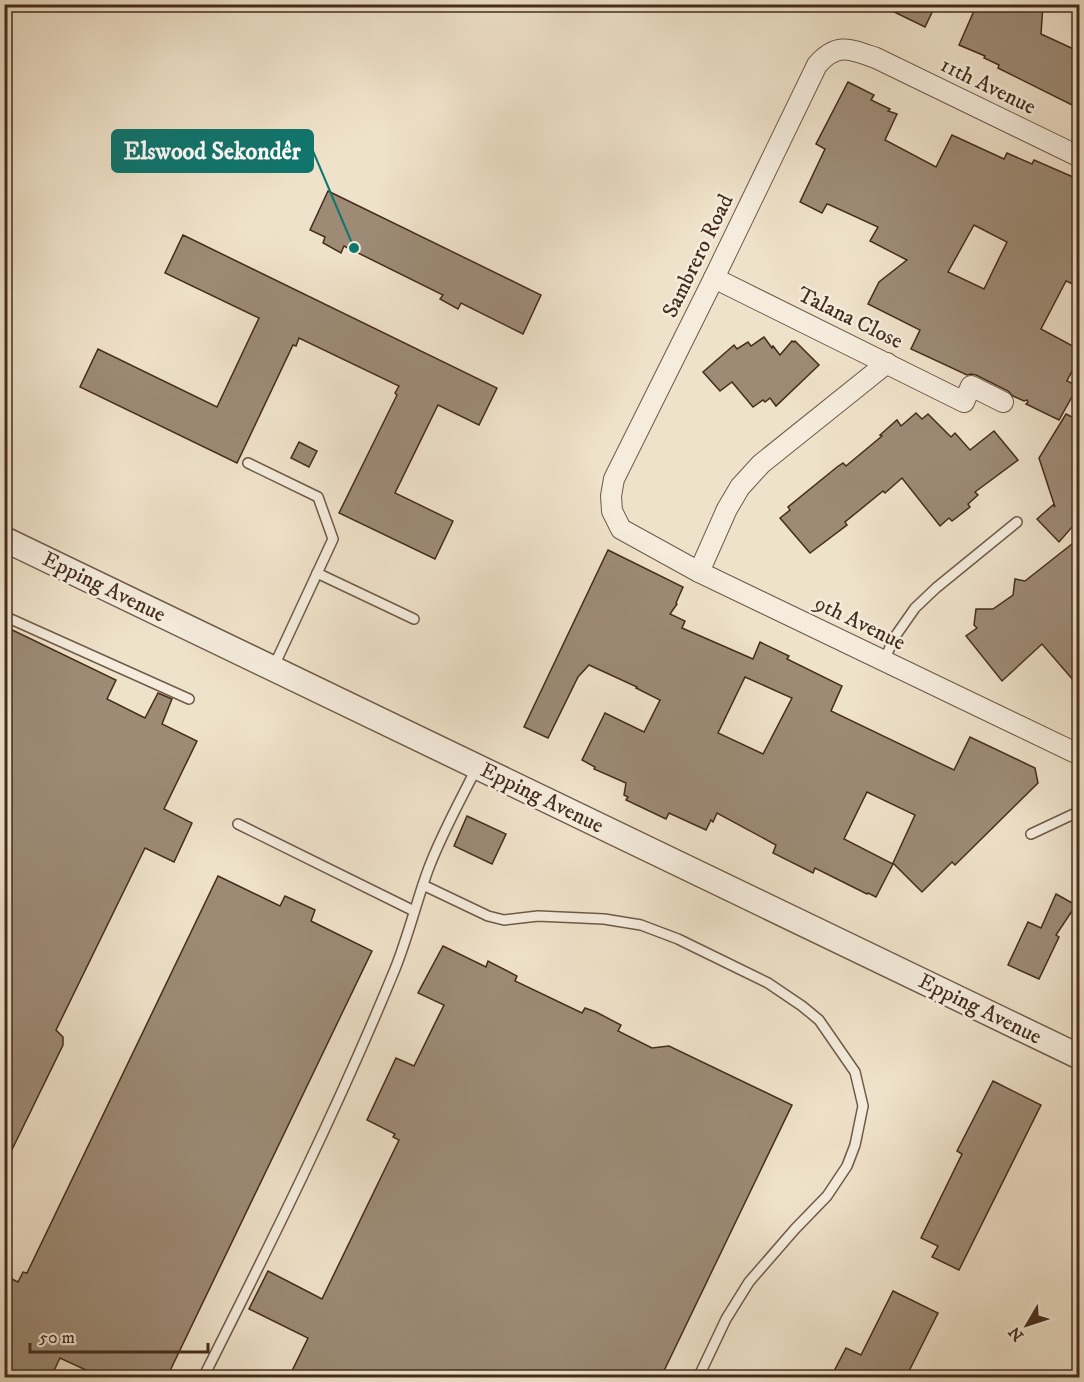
<svg xmlns="http://www.w3.org/2000/svg" width="1084" height="1382" viewBox="0 0 1084 1382" font-family="'IM FELL DW Pica',serif">
<style>
.building{fill:#9d8b76;stroke:#452c1c;stroke-width:1.5;fill-rule:evenodd}
.lines{fill:none;stroke-linecap:round;stroke-linejoin:round}
.service-casing{stroke:#705a48;stroke-width:12}
.minor-casing{stroke:#705a48;stroke-width:22}
.tertiary-casing{stroke:#705a48;stroke-width:27}
.service{stroke:#f5ecdd;stroke-width:9}
.minor{stroke:#f5ecdd;stroke-width:20}
.tertiary{stroke:#f5ecdd;stroke-width:24}
.labels{text-anchor:middle;dominant-baseline:central;stroke-width:5;stroke-linejoin:round;paint-order:stroke}
.street-label{font-size:22px;fill:#452c1c;stroke:#f5ecdd}
.leader{fill:none;stroke:#0f766e;stroke-width:2}
.callout-dot{fill:#0f766e;stroke:#f5ecdd;stroke-width:2}
.callout{fill:#0f766e;stroke:#0f766e;stroke-width:2}
.callout-label{font-size:24px;text-anchor:middle;font-weight:bold;fill:#fff}
</style>
<rect width="100%" height="100%" fill="#efe2ca"/>
<filter id="stains"><feTurbulence type="fractalNoise" baseFrequency=".00333" numOctaves="4"/><feColorMatrix values="0 0 0 0 .2 0 0 0 0 .09 0 0 0 0 .02 0 0 0 .5 -.17"/></filter>
<radialGradient id="worn" r=".72"><stop offset=".6" stop-color="#630" stop-opacity="0"/><stop offset="1" stop-color="#630" stop-opacity=".3"/></radialGradient>
<g class="building">
<polygon points="878,4 936,4 925,27"/>
<polygon points="977,4 1043,4 1041,34 1080,52 1080,89 1072,105 998,68 999,65 984,58 985,56 959,45"/>
<path d="M848,82L874,95L871,100L890,109L888,111L897,114L885,140L936,167L952,135L1004,159L1007,153L1032,164L1034,160L1080,180V287L1066,281L1041,329L1080,350V355L1067,381L1078,386L1059,420L1026,404L1028,402L1027,400L1024,401L1013,396L1008,391L976,375L971,374L967,375L911,349L920,330L868,304L879,282L907,260L870,241L878,227L830,205L827,204L822,213L800,202L825,149L816,144ZM974,225L1007,242L984,289L948,272Z"/>
<polygon points="328,191 541,295 523,334 461,303 458,309 440,299 443,295 344,246 341,253 323,243 325,237 310,230"/>
<polygon points="183,235 497,388 479,425 438,405 395,493 453,521 435,559 339,513 397,395 395,393 399,386 299,338 296,346 293,345 237,463 80,387 98,349 217,407 259,318 165,273"/>
<polygon points="764,337 772,348 773,346 780,355 792,341 794,342 795,341 819,365 776,406 770,398 765,402 763,400 753,407 732,382 720,391 703,372 734,345 737,349 748,342 751,346"/>
<polygon points="916,413 922,419 928,414 951,437 955,433 970,450 994,431 1018,460 975,492 978,495 968,504 970,507 952,521 949,518 940,526 902,478 885,493 883,491 845,522 847,525 810,553 780,518 790,510 788,507 837,467 843,463 846,466 882,436 880,435 897,420 901,426"/>
<polygon points="1066,414 1080,421 1080,518 1059,542 1037,519 1053,505 1055,507 1039,458"/>
<polygon points="299,442 317,451 309,467 291,458"/>
<polygon points="1072,544 1080,553 1080,688 1042,644 1002,681 966,636 977,628 974,625 976,609 993,609 1013,595 1015,579 1025,581"/>
<path d="M608,550L683,587L676,603L677,604L670,614L685,621L682,628L753,659L760,642L789,656L787,659L842,686L831,711L954,770L970,737L1035,768L1038,783L955,865L952,862L922,892L893,863L915,815L867,792L844,839L893,864L876,897L868,893L867,894L815,868L813,873L773,853L776,845L717,813L713,822L711,820L706,830L669,813L666,819L626,800L628,797L624,795L626,783L594,769L595,767L582,760L605,713L644,732L660,700L636,688L637,687L589,665L578,677L548,738L524,727ZM745,677L792,698L763,754L718,733Z"/>
<polygon points="4,626 116,680 107,699 145,718 158,693 172,699 162,724 197,741 164,809 192,823 174,862 145,848 56,1030 63,1037 63,1045 4,1166"/>
<polygon points="467,816 506,834 492,864 454,846"/>
<polygon points="218,876 280,906 285,896 315,910 311,921 372,951 167,1377 101,1377 60,1358 51,1377 4,1377 4,1294 12,1279 18,1282 23,1272 27,1273"/>
<polygon points="1056,894 1076,905 1056,935 1059,937 1039,979 1008,965 1028,922 1041,928"/>
<polygon points="443,946 486,967 488,961 517,976 515,981 582,1013 585,1008 596,1012 621,1025 618,1031 652,1048 669,1046 792,1105 661,1377 289,1377 308,1338 249,1309 268,1271 322,1299 399,1140 393,1137 395,1134 367,1120 396,1058 414,1066 444,1005 418,993"/>
<polygon points="993,1081 1041,1105 959,1270 932,1257 938,1246 921,1238 962,1154 957,1151"/>
<polygon points="893,1291 938,1313 906,1377 831,1377 846,1348 861,1355"/>
</g>
<g class="lines">
<defs>
<g id="service">
<polyline points="248,463 318,497 333,539 274,666"/>
<polyline points="317,573 414,619"/>
<polyline points="4,616 189,699"/>
<polyline points="884,661 894,638 915,608 936,588 1017,522"/>
<polyline points="238,824 414,911"/>
<polyline points="1031,834 1080,811"/>
<polyline points="423,885 488,916 504,920 538,916 604,919 641,925 678,939 768,983 802,1006 819,1020 855,1072 863,1106 855,1145 847,1166 827,1196 795,1229 749,1282 726,1319 698,1378"/>
<path d="M203,1378C271,1243 338,1108 395,969C408,937 416,903 428,870C441,835 460,801 477,767"/>
</g>
<g id="minor">
<path d="M1080,157L876,58C850,49 837,42 817,65L714,278L614,479L611,496L612,511L621,529L699,572L1080,755"/>
<polyline points="714,278 964,402 971,386 1003,402"/>
<polyline points="699,572 727,509 740,487 761,464 887,363"/>
</g>
<polyline id="tertiary" points="4,539 1080,1057"/>
</defs>
<use href="#service" class="service-casing"/>
<use href="#minor" class="minor-casing"/>
<use href="#tertiary" class="tertiary-casing"/>
<use href="#service" class="service"/>
<use href="#minor" class="minor"/>
<use href="#tertiary" class="tertiary"/>
</g>
<g class="labels">
<g class="street-label">
<text transform="translate(988 86) rotate(26)">11th Avenue</text>
<text transform="translate(698 256) rotate(-64)">Sambrero Road</text>
<text transform="translate(850 318) rotate(26)">Talana Close</text>
<text transform="translate(104 587) rotate(26)">Epping Avenue</text>
<text transform="translate(860 623) rotate(26)">9th Avenue</text>
<text transform="translate(542 798) rotate(26)">Epping Avenue</text>
<text transform="translate(980 1009) rotate(26)">Epping Avenue</text>
</g>
</g>
<path class="leader" d="M354 248L313 151"/>
<circle class="callout-dot" cx="354" cy="248" r="6"/>
<rect class="callout" x="112" y="130" width="201" height="42" rx="6"/>
<g class="callout-label">
<text x="212" y="159">Elswood Sekondêr</text>
</g>
<rect width="1084" height="1382" fill="none" stroke="#efe2ca" stroke-width="24"/>
<rect x="6" y="6" width="1072" height="1370" fill="none" stroke="#452c1c" stroke-width="3"/>
<rect x="12" y="12" width="1060" height="1358" fill="none" stroke="#452c1c" stroke-width="1.5"/>
<g transform="translate(1027 1325) rotate(231)" stroke="#f5ecdd" stroke-width="4.5" paint-order="stroke">
<path d="M0-4.5L10 22L0 15L-10 22Z" fill="#452c1c"/>
<text y="-9" font-size="16" font-weight="bold" text-anchor="middle" fill="#452c1c">N</text>
</g>
<path d="M30 1343v9h178v-9" fill="none" stroke="#452c1c" stroke-width="3"/>
<text x="39" y="1343" font-size="18" fill="#452c1c" stroke="#f5ecdd" stroke-width="4.5" paint-order="stroke">50 m</text>
<rect width="100%" height="100%" filter="url(#stains)"/>
<rect width="100%" height="100%" fill="url(#worn)"/>
</svg>
